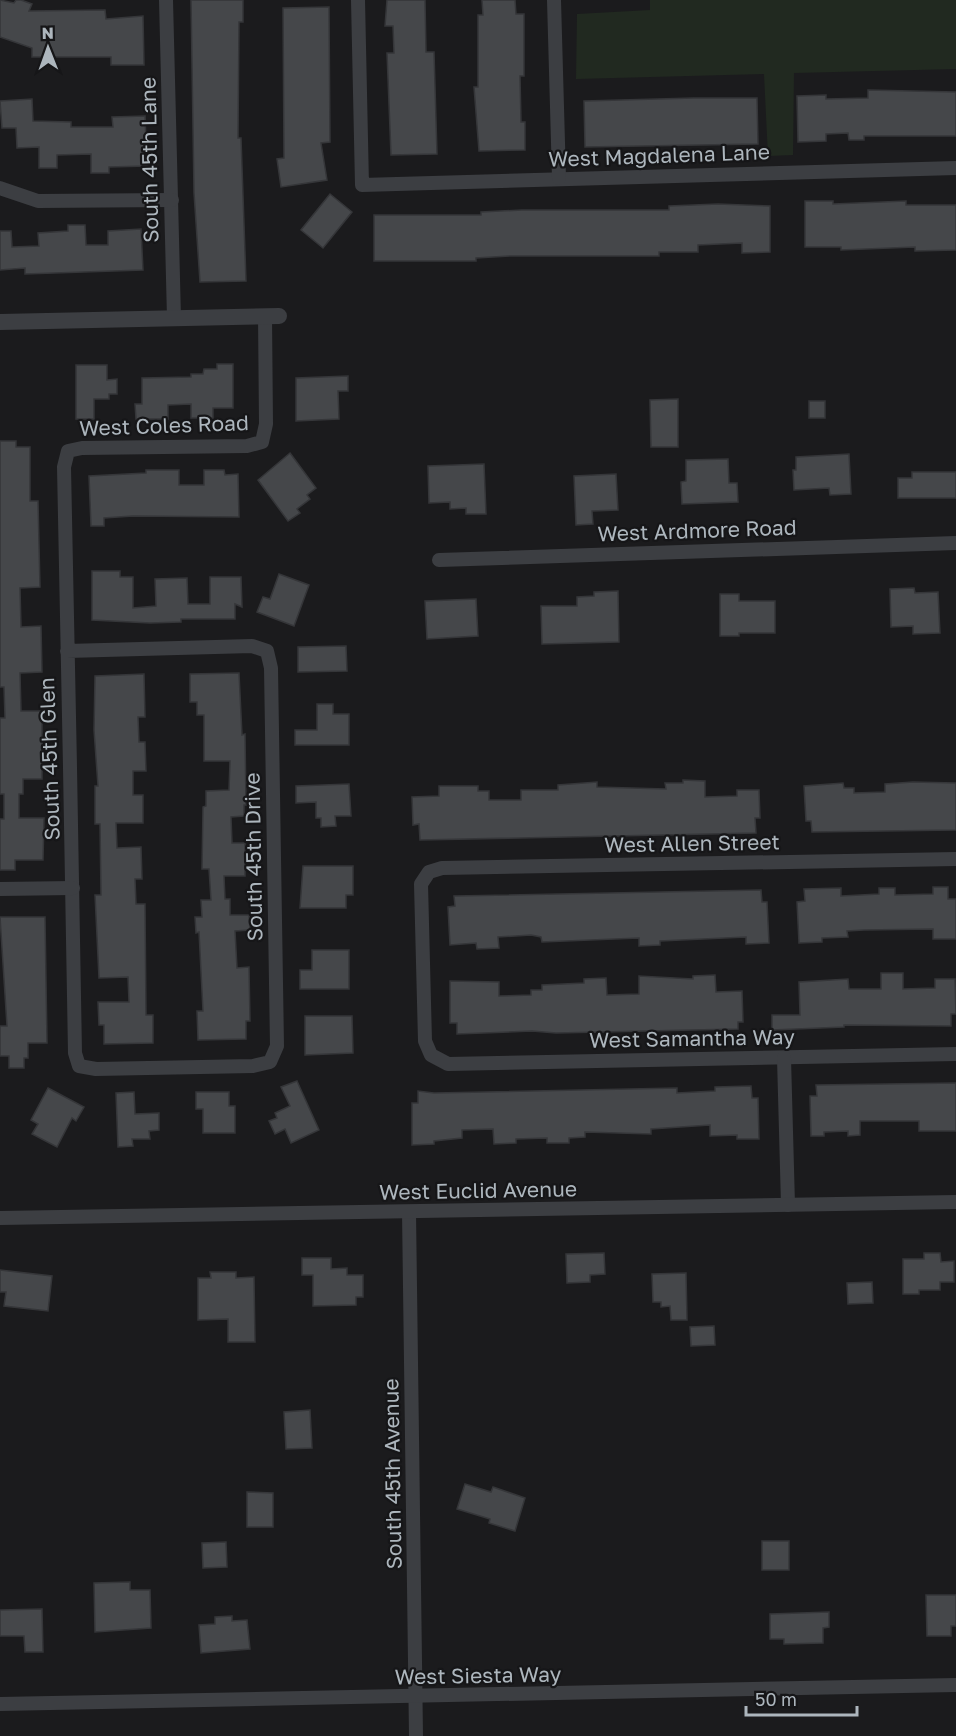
<svg xmlns="http://www.w3.org/2000/svg" width="956" height="1736" viewBox="0 0 956 1736" font-family="'Golos Text',sans-serif">
<style>
.green{fill:#212920}
.building{fill:#45474a;stroke:#353639;stroke-width:1.5}
.lines{fill:none;stroke-linecap:round;stroke-linejoin:round}
.minor{stroke:#3c3e42;stroke-width:14}
.tertiary{stroke:#3c3e42;stroke-width:16}
.labels{text-anchor:middle;dominant-baseline:central;stroke-width:4.5;stroke-linejoin:round;paint-order:stroke}
.street-label{font-size:21px;fill:#adb6bd;stroke:#161618}
</style>
<rect width="100%" height="100%" fill="#1b1b1d"/>
<polygon class="green" points="650,0 956,0 956,69 794,73 793,155 768,156 764,74 576,79 577,14 650,10"/>
<g class="building">
<polygon points="0,0 14,3 16,0 21,0 32,4 29,11 105,10 106,19 143,16 144,65 111,65 111,57 32,57 32,48 0,37"/>
<polygon points="191,0 243,0 243,22 239,22 238,138 241,138 246,281 200,282 194,193"/>
<polygon points="387,0 425,0 426,52 434,52 437,154 391,155 387,53 394,53 393,26 385,26"/>
<polygon points="482,0 515,0 516,14 524,14 524,76 520,76 521,122 525,122 525,150 479,151 474,87 478,87 478,15 483,15"/>
<polygon points="329,7 330,142 321,143 327,180 281,187 277,159 284,158 283,8"/>
<polygon points="868,90 956,92 956,136 864,136 864,140 849,140 848,133 826,134 826,141 798,142 797,96 826,95 826,99 868,98"/>
<polygon points="694,98 757,98 758,144 585,147 584,101"/>
<polygon points="32,99 33,121 71,122 71,127 113,127 112,117 145,116 147,166 109,167 109,173 91,173 91,154 57,155 57,168 39,168 39,147 17,148 16,128 2,128 0,101"/>
<polygon points="330,194 352,212 323,248 301,230"/>
<polygon points="805,201 833,201 833,204 906,201 906,205 956,205 956,250 915,251 915,247 841,250 841,247 805,247"/>
<polygon points="718,204 770,206 770,252 742,253 742,243 698,245 698,252 659,252 659,256 510,256 476,258 476,261 374,261 374,215 481,215 481,212 522,210 669,210 669,206"/>
<polygon points="68,225 85,225 86,245 108,245 108,231 141,229 143,270 25,274 25,268 0,270 0,231 11,231 12,247 39,246 38,233 68,231"/>
<polygon points="217,364 233,364 233,408 213,408 213,418 191,418 191,404 168,405 168,419 136,419 135,404 142,404 142,378 191,377 191,374 203,374 204,369 217,369"/>
<polygon points="76,365 107,365 107,380 117,379 117,394 109,394 109,399 94,399 94,419 76,419"/>
<polygon points="348,376 348,391 338,391 339,419 296,421 296,378"/>
<polygon points="678,399 678,447 651,447 650,400"/>
<rect x="809" y="401" width="16" height="17"/>
<polygon points="0,441 16,441 16,447 30,447 30,501 38,501 40,587 20,588 21,627 41,626 42,672 20,673 21,711 42,711 42,779 23,779 23,794 19,794 19,818 44,818 43,860 15,860 15,870 0,870 0,819 4,819 4,794 0,794 0,718 5,718 4,687 0,687"/>
<polygon points="290,453 316,488 307,495 310,499 297,509 300,513 288,521 258,480"/>
<polygon points="849,454 851,494 830,495 829,488 794,490 793,470 796,470 796,457"/>
<polygon points="728,459 729,483 737,483 738,502 682,504 681,482 686,481 686,460"/>
<polygon points="484,464 486,514 466,514 466,508 450,509 450,502 429,503 428,466"/>
<polygon points="146,470 179,470 179,485 204,485 204,470 224,470 225,475 238,474 239,517 133,516 104,518 104,526 91,526 89,476 146,473"/>
<polygon points="912,472 956,472 956,498 898,498 898,478 912,478"/>
<polygon points="616,474 618,510 592,511 593,524 576,525 574,476"/>
<polygon points="92,571 120,571 120,577 133,577 133,608 156,606 155,579 187,578 188,604 210,604 210,577 241,577 242,607 235,604 235,619 181,619 181,622 150,623 92,620"/>
<polygon points="279,574 309,585 294,626 257,612 263,597 270,599"/>
<polygon points="914,588 915,593 938,592 940,633 913,634 913,626 891,627 890,589"/>
<polygon points="618,591 619,642 542,644 541,606 577,606 577,597 594,596 594,592"/>
<polygon points="720,594 739,594 739,601 775,601 775,633 739,633 739,636 720,636"/>
<polygon points="476,599 478,636 427,639 425,601"/>
<polygon points="346,646 347,671 298,672 298,647"/>
<polygon points="239,673 242,735 245,734 246,805 244,805 244,816 231,817 232,843 245,843 245,876 224,876 225,899 230,899 230,915 249,915 250,930 235,931 237,968 249,967 250,1021 246,1021 246,1039 198,1040 197,1011 203,1011 199,932 196,933 195,917 202,917 201,900 211,900 209,869 202,869 203,807 206,806 206,791 229,790 230,761 204,761 204,715 197,715 197,702 190,702 190,674"/>
<polygon points="144,674 145,717 138,717 139,742 145,742 146,771 133,771 133,795 143,795 143,823 116,823 117,848 141,847 142,879 135,879 136,904 145,904 146,1015 153,1015 153,1043 104,1044 104,1025 99,1025 98,1002 129,1002 128,977 99,978 95,895 101,895 100,824 95,824 95,786 98,786 94,730 95,676"/>
<polygon points="317,704 333,704 333,714 349,714 349,745 295,745 295,730 317,730"/>
<polygon points="683,780 705,781 705,797 737,796 737,790 759,790 760,818 755,818 756,833 420,840 419,824 413,825 412,797 439,796 439,786 478,786 478,791 489,791 489,800 521,800 521,790 558,790 558,785 597,782 597,787 666,789 665,783 683,783"/>
<polygon points="913,782 956,783 956,830 812,832 811,821 806,821 804,786 843,783 844,788 854,788 854,793 885,792 885,784"/>
<polygon points="349,784 351,816 335,816 336,826 321,827 321,818 316,818 316,802 296,803 296,786"/>
<polygon points="303,866 353,866 353,895 346,895 346,908 300,908"/>
<polygon points="933,887 948,887 948,899 956,899 956,939 933,939 933,929 864,930 847,931 848,937 822,938 822,942 799,943 797,902 805,901 804,889 841,888 841,896 879,894 879,888 895,888 895,895 933,894"/>
<polygon points="761,890 762,902 767,902 769,943 746,944 746,937 660,941 660,945 639,946 639,938 542,942 541,937 531,935 498,937 499,948 477,949 476,943 450,945 448,907 455,906 454,896"/>
<polygon points="0,917 45,917 47,1043 28,1043 28,1058 24,1058 24,1068 9,1068 9,1056 0,1056 0,1026 7,1026"/>
<polygon points="312,950 349,950 349,989 300,989 300,970 312,970"/>
<polygon points="881,973 903,973 903,989 935,988 935,979 955,979 956,1014 951,1014 951,1026 844,1025 844,1027 772,1030 772,1015 800,1015 799,982 848,979 849,989 881,989"/>
<polygon points="715,975 716,992 742,991 743,1022 738,1022 738,1029 556,1033 532,1031 457,1034 457,1023 450,1023 450,981 499,982 499,996 531,995 531,990 542,990 542,985 584,983 584,979 606,978 607,995 639,994 639,976 693,979 693,976"/>
<polygon points="305,1016 352,1016 353,1053 305,1055"/>
<polygon points="297,1081 319,1130 291,1143 285,1129 275,1134 269,1121 277,1118 275,1113 290,1106 281,1087"/>
<polygon points="956,1083 956,1131 919,1131 919,1121 860,1121 860,1135 848,1136 848,1131 824,1132 824,1136 811,1136 810,1096 817,1096 816,1085"/>
<polygon points="751,1086 752,1098 758,1098 759,1139 737,1139 737,1135 710,1136 710,1125 651,1129 651,1134 585,1132 585,1137 569,1138 569,1143 547,1143 547,1138 516,1139 516,1143 494,1144 493,1129 462,1130 462,1138 434,1141 434,1144 412,1145 412,1103 418,1103 418,1091 434,1093 677,1088 677,1093 715,1091 715,1087"/>
<polygon points="48,1088 84,1107 76,1121 72,1118 57,1147 32,1134 38,1124 31,1120"/>
<polygon points="134,1092 135,1114 159,1113 159,1130 149,1131 150,1139 132,1139 133,1146 118,1147 116,1093"/>
<polygon points="196,1092 229,1092 229,1106 235,1106 235,1133 203,1133 203,1109 196,1109"/>
<polygon points="604,1253 605,1274 590,1275 590,1282 567,1283 566,1254"/>
<polygon points="924,1253 940,1253 941,1262 954,1261 954,1282 940,1282 940,1290 919,1290 919,1294 903,1294 903,1259 924,1259"/>
<polygon points="302,1258 331,1258 331,1269 347,1268 347,1275 363,1275 363,1297 356,1297 356,1305 313,1306 313,1275 302,1275"/>
<polygon points="0,1270 52,1276 48,1311 4,1306 6,1292 0,1292"/>
<polygon points="210,1272 236,1272 236,1278 254,1277 255,1342 228,1342 228,1319 198,1320 198,1278 211,1278"/>
<polygon points="686,1273 687,1320 671,1320 670,1306 661,1307 661,1302 653,1302 652,1274"/>
<polygon points="872,1282 873,1303 848,1304 847,1283"/>
<polygon points="714,1326 715,1345 691,1346 690,1327"/>
<polygon points="310,1410 312,1448 286,1449 284,1412"/>
<polygon points="465,1484 491,1492 493,1487 525,1498 515,1531 489,1523 490,1519 457,1509"/>
<polygon points="247,1492 273,1493 273,1527 247,1527"/>
<rect x="762" y="1541" width="27" height="29"/>
<polygon points="226,1542 227,1567 203,1568 202,1543"/>
<polygon points="130,1582 130,1590 150,1590 151,1628 95,1632 94,1583"/>
<polygon points="926,1595 956,1595 956,1626 951,1626 951,1636 927,1636"/>
<polygon points="42,1609 43,1652 25,1652 24,1636 0,1636 0,1610"/>
<polygon points="829,1612 829,1627 823,1628 823,1643 784,1644 784,1639 770,1639 770,1614"/>
<polygon points="232,1616 232,1621 247,1620 250,1649 201,1653 199,1625 215,1624 215,1617"/>
</g>
<g class="lines">
<g class="minor">
<polyline points="166,0 174,318"/>
<polyline points="358,0 362,185 956,168"/>
<polyline points="554,0 559,178"/>
<polyline points="0,188 38,201 172,200"/>
<polyline points="439,560 956,543"/>
<path d="M67,651L252,646L267,651L271,668L277,1046L270,1062L253,1066L96,1069L79,1066L75,1053C73,858 67,662 64,467L68,451L82,448L247,446L262,442L266,424L265,316"/>
<polyline points="956,859 442,868 429,872 421,884 425,1041 431,1055 448,1064 956,1054"/>
<polyline points="0,889 73,888"/>
<polyline points="784,1058 788,1205"/>
<polyline points="409,1212 416,1736"/>
<polyline points="0,1218 956,1202"/>
<polyline points="0,1704 956,1685"/>
</g>
<polyline class="tertiary" points="0,322 279,316"/>
</g>
<g class="labels">
<g class="street-label">
<text transform="translate(659 155) rotate(-2)">West Magdalena Lane</text>
<text transform="translate(149 160) rotate(-91)">South 45th Lane</text>
<text transform="translate(164 425) rotate(-2)">West Coles Road</text>
<text transform="translate(697 530) rotate(-2)">West Ardmore Road</text>
<text transform="translate(49 759) rotate(-92)">South 45th Glen</text>
<text transform="translate(692 843) rotate(-1)">West Allen Street</text>
<text transform="translate(253 857) rotate(-91)">South 45th Drive</text>
<text transform="translate(692 1038) rotate(-1)">West Samantha Way</text>
<text transform="translate(478 1190) rotate(-1)">West Euclid Avenue</text>
<text transform="translate(392 1474) rotate(-91)">South 45th Avenue</text>
<text transform="translate(478 1675) rotate(-1)">West Siesta Way</text>
</g>
</g>
<g transform="translate(48 48) rotate(359)" stroke="#161618" stroke-width="4.5" paint-order="stroke">
<path d="M0-4.5L10 22L0 15L-10 22Z" fill="#adb6bd"/>
<text y="-9" font-size="16" font-weight="bold" text-anchor="middle" fill="#adb6bd">N</text>
</g>
<path d="M746 1706v9h111v-9" fill="none" stroke="#adb6bd" stroke-width="3"/>
<text x="755" y="1706" font-size="18" fill="#adb6bd" stroke="#161618" stroke-width="4.5" paint-order="stroke">50 m</text>
</svg>
